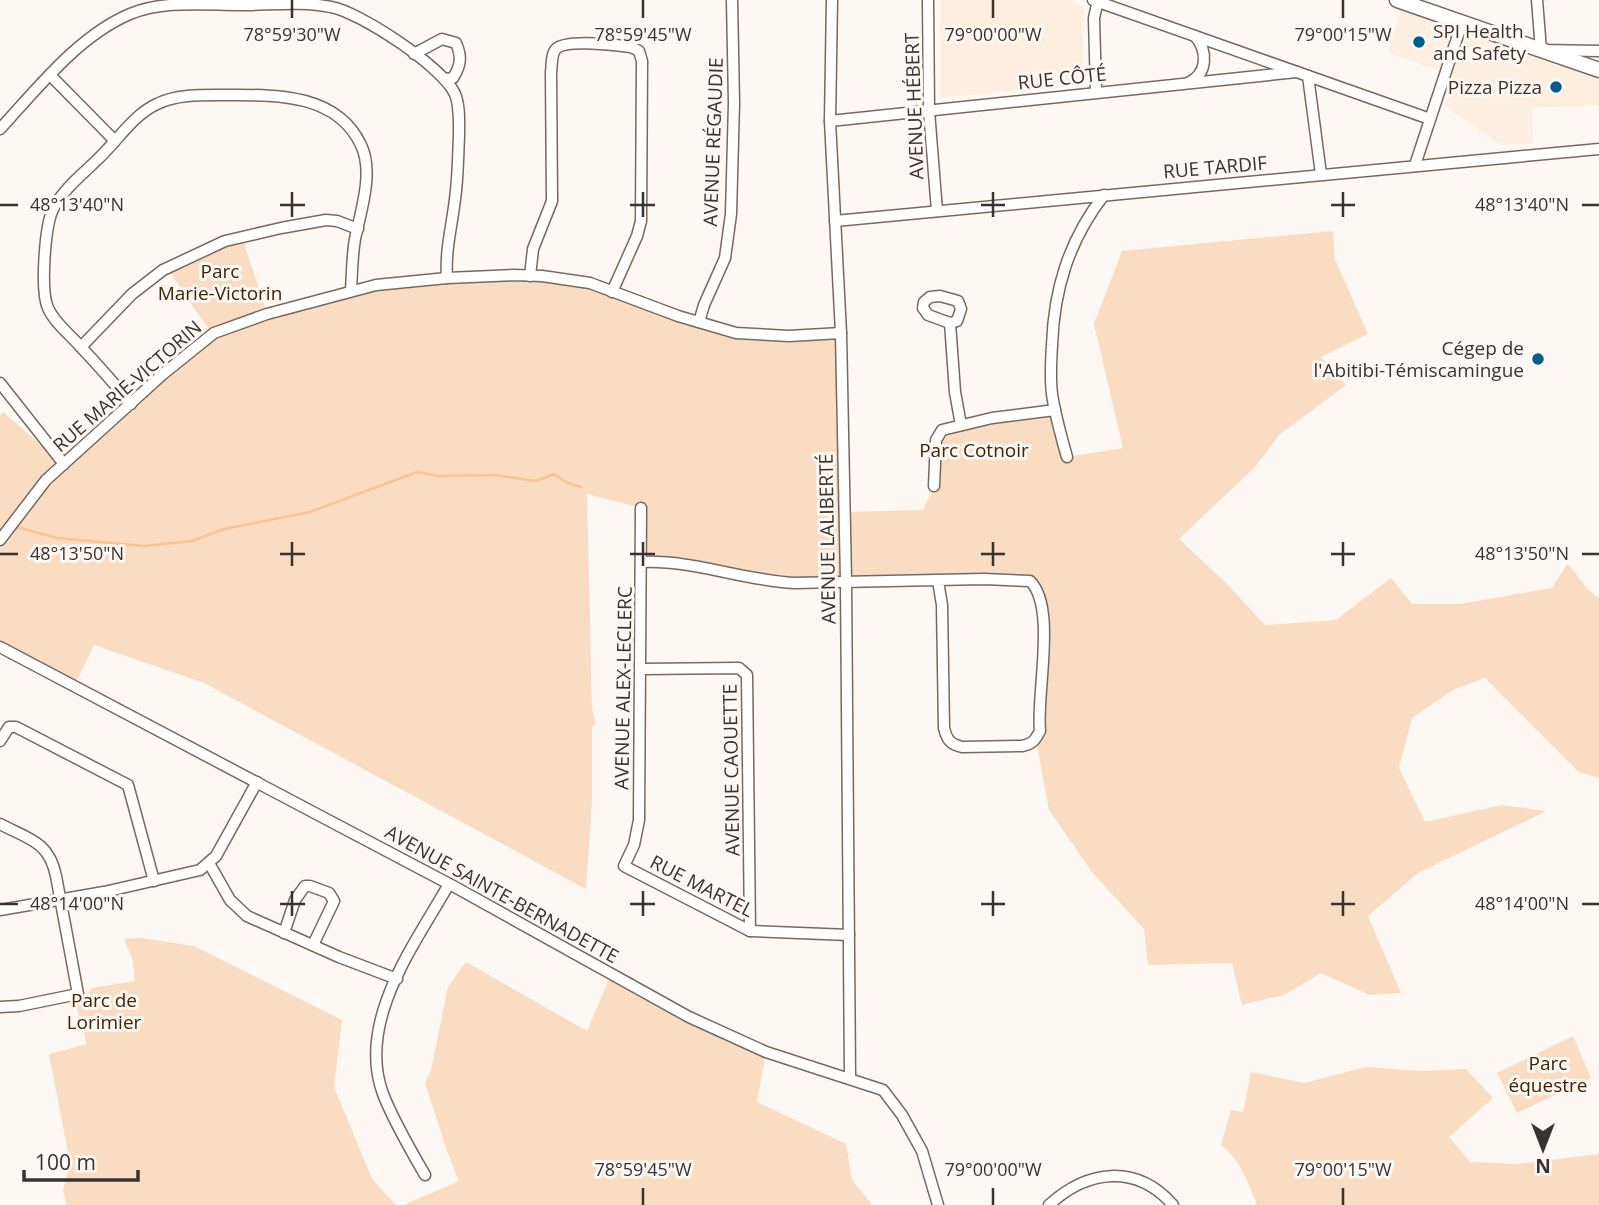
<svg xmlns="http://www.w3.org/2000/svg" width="1599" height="1205" viewBox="0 0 1599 1205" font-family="'Open Sans',sans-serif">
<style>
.built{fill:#feeedf}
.green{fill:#f9dcc2}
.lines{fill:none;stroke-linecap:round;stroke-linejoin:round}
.stream{stroke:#f8c597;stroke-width:2.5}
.minor-casing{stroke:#766a60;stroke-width:13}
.major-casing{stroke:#766a60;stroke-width:17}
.minor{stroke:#fff;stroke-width:10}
.major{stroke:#fff;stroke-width:14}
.ticks{fill:none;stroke:#38332e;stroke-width:2.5}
.poi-dot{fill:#005d8e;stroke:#fdf8f3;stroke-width:2.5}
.labels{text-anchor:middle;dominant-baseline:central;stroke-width:6;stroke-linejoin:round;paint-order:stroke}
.poi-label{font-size:19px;fill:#38332e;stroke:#fdf8f3;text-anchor:end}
.street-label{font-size:19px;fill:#38332e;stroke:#fdf8f3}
.park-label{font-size:19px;fill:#432300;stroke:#fdf8f3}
.ticks-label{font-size:18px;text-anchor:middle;fill:#38332e;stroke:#fdf8f3;stroke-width:6;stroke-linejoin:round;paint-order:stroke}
</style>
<rect width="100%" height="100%" fill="#fdf8f3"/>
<g class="built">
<polygon points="941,0 1069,0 1079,4 1084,9 1081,81 1076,84 940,98"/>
<polygon points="1403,2 1599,70 1599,105 1533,108 1533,143 1501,145 1445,106 1455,76 1388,53"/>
</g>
<g class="green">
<path d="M1333,231L1335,260L1368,334L1321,357L1346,385L1279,435L1256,466L1179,539L1225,582L1265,625L1336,620L1391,578L1412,604H1460L1552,588L1567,564C1579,575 1585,590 1599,598V778L1579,772L1485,678L1453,690L1412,718L1399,768L1425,822L1502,805L1546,811L1418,873L1368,916L1401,993L1370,995L1321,973L1284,995L1242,1005L1232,963L1148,965L1144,929L1092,872L1049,810L1036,740L1043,629L1029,581L812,583L642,562L641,508L587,494L592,709L596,723L592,726V801L586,889L204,683L94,645L74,687L0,647V416L3,412L63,464L212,334L167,268L242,237L267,313L376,285L447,278L590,283L721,329L841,333L845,512L923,510L934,486L942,430L1055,410L1067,457L1123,448L1094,324L1122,251Z"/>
<polygon points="141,938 194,946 342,1020 334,1087 372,1179 396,1205 67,1205 63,1191 70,1163 49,1054 87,1044 76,1006 92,988 135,981 132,958 124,939"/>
<polygon points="466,962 587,1031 612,973 766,1052 757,1102 846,1144 852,1180 872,1205 404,1205 459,1181 447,1151 425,1083 431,1070 448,987"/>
<polygon points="1573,1036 1591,1078 1517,1113 1497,1073"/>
<path d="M1366,1067L1420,1071L1466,1069L1493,1098L1449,1137L1470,1162L1518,1164L1599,1154V1205H1257C1248,1182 1241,1161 1221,1145L1231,1110L1243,1112L1251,1072L1304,1083Z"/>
</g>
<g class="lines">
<polyline class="stream" points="17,527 57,538 144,546 192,541 224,529 310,512 417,472 438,476 495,475 536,481 554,474 568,483 581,487"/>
<defs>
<g id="minor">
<polyline points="832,0 830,121 841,333 846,581 850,1077"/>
<polyline points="928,0 929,111 937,211"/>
<polyline points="1093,0 1430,119"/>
<polyline points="1537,0 1541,50 1599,51"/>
<path d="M414,54L442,39L456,43C462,57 461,65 453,78L445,79"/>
<polyline points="50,75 115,141"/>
<polyline points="1308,76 1321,174"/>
<path d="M1188,83C1208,74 1208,51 1195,36"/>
<polyline points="1096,92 1094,18 1098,0"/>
<polyline points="830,121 1297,72"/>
<path d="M0,129C37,89 78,36 130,14C163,0 205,5 241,5C270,5 302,1 331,7C360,12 443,67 455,94C460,106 459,122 459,136C458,157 458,178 455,199C452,226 445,250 447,278"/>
<polyline points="1415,165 1462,23"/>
<polyline points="835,221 1599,149"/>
<path d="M530,276L533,249L552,201L551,72C552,66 551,54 556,49C566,39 616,45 631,47L639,51L642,61L641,221L637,236L612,292"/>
<polygon points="940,296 958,301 961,309 957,321 950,323 928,315 923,308 924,302 930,297"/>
<polyline points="699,322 704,305 725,258 731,214 734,103 732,0"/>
<polyline points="950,323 955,392 961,425"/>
<polyline points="81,347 132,294 163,270 225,241 281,228 326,220 337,221 358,229"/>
<polyline points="0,383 64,464"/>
<path d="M131,404C114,383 97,364 78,344C68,333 54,322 48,308C40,290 45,226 53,209C64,188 83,174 99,158C118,140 133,115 157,104C177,94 203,95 225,95C273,95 336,92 361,145C374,172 361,210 355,239C352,256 352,274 351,291"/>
<path d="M1067,457C1061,436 1055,415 1052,394C1050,378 1051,361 1052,345C1054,289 1069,240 1104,195"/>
<polyline points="934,486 936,440 942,430 992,418 1055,410"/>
<polyline points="641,508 639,820 634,845 624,866 750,931 849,935"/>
<polyline points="0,540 46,480 163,374 214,333 267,314 376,285 447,278 514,275 542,276 590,283 678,316 736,333 789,336 841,333"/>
<path d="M642,562C694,560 742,580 794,583L984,579L1030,581C1057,607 1036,694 1040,731C1035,740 1033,744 1022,746L962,747C950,744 947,740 944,728L942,605L938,581"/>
<polyline points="0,647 455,887 689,1017 766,1052 883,1090 902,1115 922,1151 938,1205"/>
<polyline points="641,669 739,668 747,675 750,931"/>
<polyline points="0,741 9,727 16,727 128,785 154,881"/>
<path d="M0,824C28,839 49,841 56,876L78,994L19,1006L0,1007"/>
<polyline points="209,863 230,900 247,916 339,957 397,979"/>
<polyline points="0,910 104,892 200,870 216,856 257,782"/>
<polyline points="284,933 295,900 305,886 310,886 329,893 334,901 313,945"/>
<path d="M425,1175C410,1149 394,1122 383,1094C356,1021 415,944 449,884"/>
<path d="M1049,1205C1087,1170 1136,1163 1173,1205"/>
</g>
<polyline id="major" points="1397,0 1599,70"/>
</defs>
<use href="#minor" class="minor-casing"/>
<use href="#major" class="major-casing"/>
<use href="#minor" class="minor"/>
<use href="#major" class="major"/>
</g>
<path class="ticks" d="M292,0V18M643,0V18M993,0V18M1343,0V18M292,192V217M643,192V217M993,192V217M1343,192V217M0,205H18M280,205H305M630,205H655M981,205H1005M1331,205H1355M1582,205H1599M292,542V566M643,542V566M993,542V566M1343,542V566M0,554H18M280,554H305M630,554H655M981,554H1005M1331,554H1355M1582,554H1599M292,891V916M643,891V916M993,891V916M1343,891V916M0,904H18M280,904H305M630,904H655M981,904H1005M1331,904H1355M1582,904H1599M643,1188V1205M993,1188V1205M1343,1188V1205"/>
<g class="poi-dot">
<circle cx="1419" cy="42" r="7"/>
<circle cx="1556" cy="87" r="7"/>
<circle cx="1538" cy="359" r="7"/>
</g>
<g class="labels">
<g class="poi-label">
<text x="1433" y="31" text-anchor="start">SPI Health<tspan x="1433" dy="22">and Safety</tspan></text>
<text x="1542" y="87">Pizza Pizza</text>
<text x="1524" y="348">Cégep de<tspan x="1524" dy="22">l'Abitibi-Témiscamingue</tspan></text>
</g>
<g class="street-label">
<text transform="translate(1062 78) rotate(-6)">RUE CÔTÉ</text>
<text transform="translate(914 106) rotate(-92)">AVENUE HÉBERT</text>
<text transform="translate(713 142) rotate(-88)">AVENUE RÉGAUDIE</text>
<text transform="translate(1215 167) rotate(-5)">RUE TARDIF</text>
<text transform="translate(127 386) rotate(-41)">RUE MARIE-VICTORIN</text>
<text transform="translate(827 539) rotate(-91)">AVENUE LALIBERTÉ</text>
<text transform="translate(623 688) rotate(-89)">AVENUE ALEX-LECLERC</text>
<text transform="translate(731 770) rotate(-91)">AVENUE CAOUETTE</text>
<text transform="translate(702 886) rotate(27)">RUE MARTEL</text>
<text transform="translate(502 894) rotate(29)">AVENUE SAINTE-BERNADETTE</text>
</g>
<g class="park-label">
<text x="220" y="271">Parc<tspan x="220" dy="22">Marie-Victorin</tspan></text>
<text x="974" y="450">Parc Cotnoir</text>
<text x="104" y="1000">Parc de<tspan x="104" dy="22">Lorimier</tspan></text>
<text x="1548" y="1063">Parc<tspan x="1548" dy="22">équestre</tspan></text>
</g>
</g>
<g class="ticks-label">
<text x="292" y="41">78°59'30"W</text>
<text x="643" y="41">78°59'45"W</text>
<text x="993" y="41">79°00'00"W</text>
<text x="1343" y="41">79°00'15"W</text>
<text x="1522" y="211">48°13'40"N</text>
<text x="77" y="211">48°13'40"N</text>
<text x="1522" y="560">48°13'50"N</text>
<text x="77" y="560">48°13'50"N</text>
<text x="1522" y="910">48°14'00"N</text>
<text x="77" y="910">48°14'00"N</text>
<text x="643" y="1176">78°59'45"W</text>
<text x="993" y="1176">79°00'00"W</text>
<text x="1343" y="1176">79°00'15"W</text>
</g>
<g transform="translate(1543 1149) rotate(180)" stroke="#fdf8f3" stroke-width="5" paint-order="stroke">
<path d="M0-5L12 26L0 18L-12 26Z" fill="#38332e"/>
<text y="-10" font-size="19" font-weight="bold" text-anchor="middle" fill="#38332e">N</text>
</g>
<path d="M24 1170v10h114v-10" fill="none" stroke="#38332e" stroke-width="3.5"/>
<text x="35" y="1170" font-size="21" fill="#38332e" stroke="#fdf8f3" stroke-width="5" paint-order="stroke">100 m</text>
</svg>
